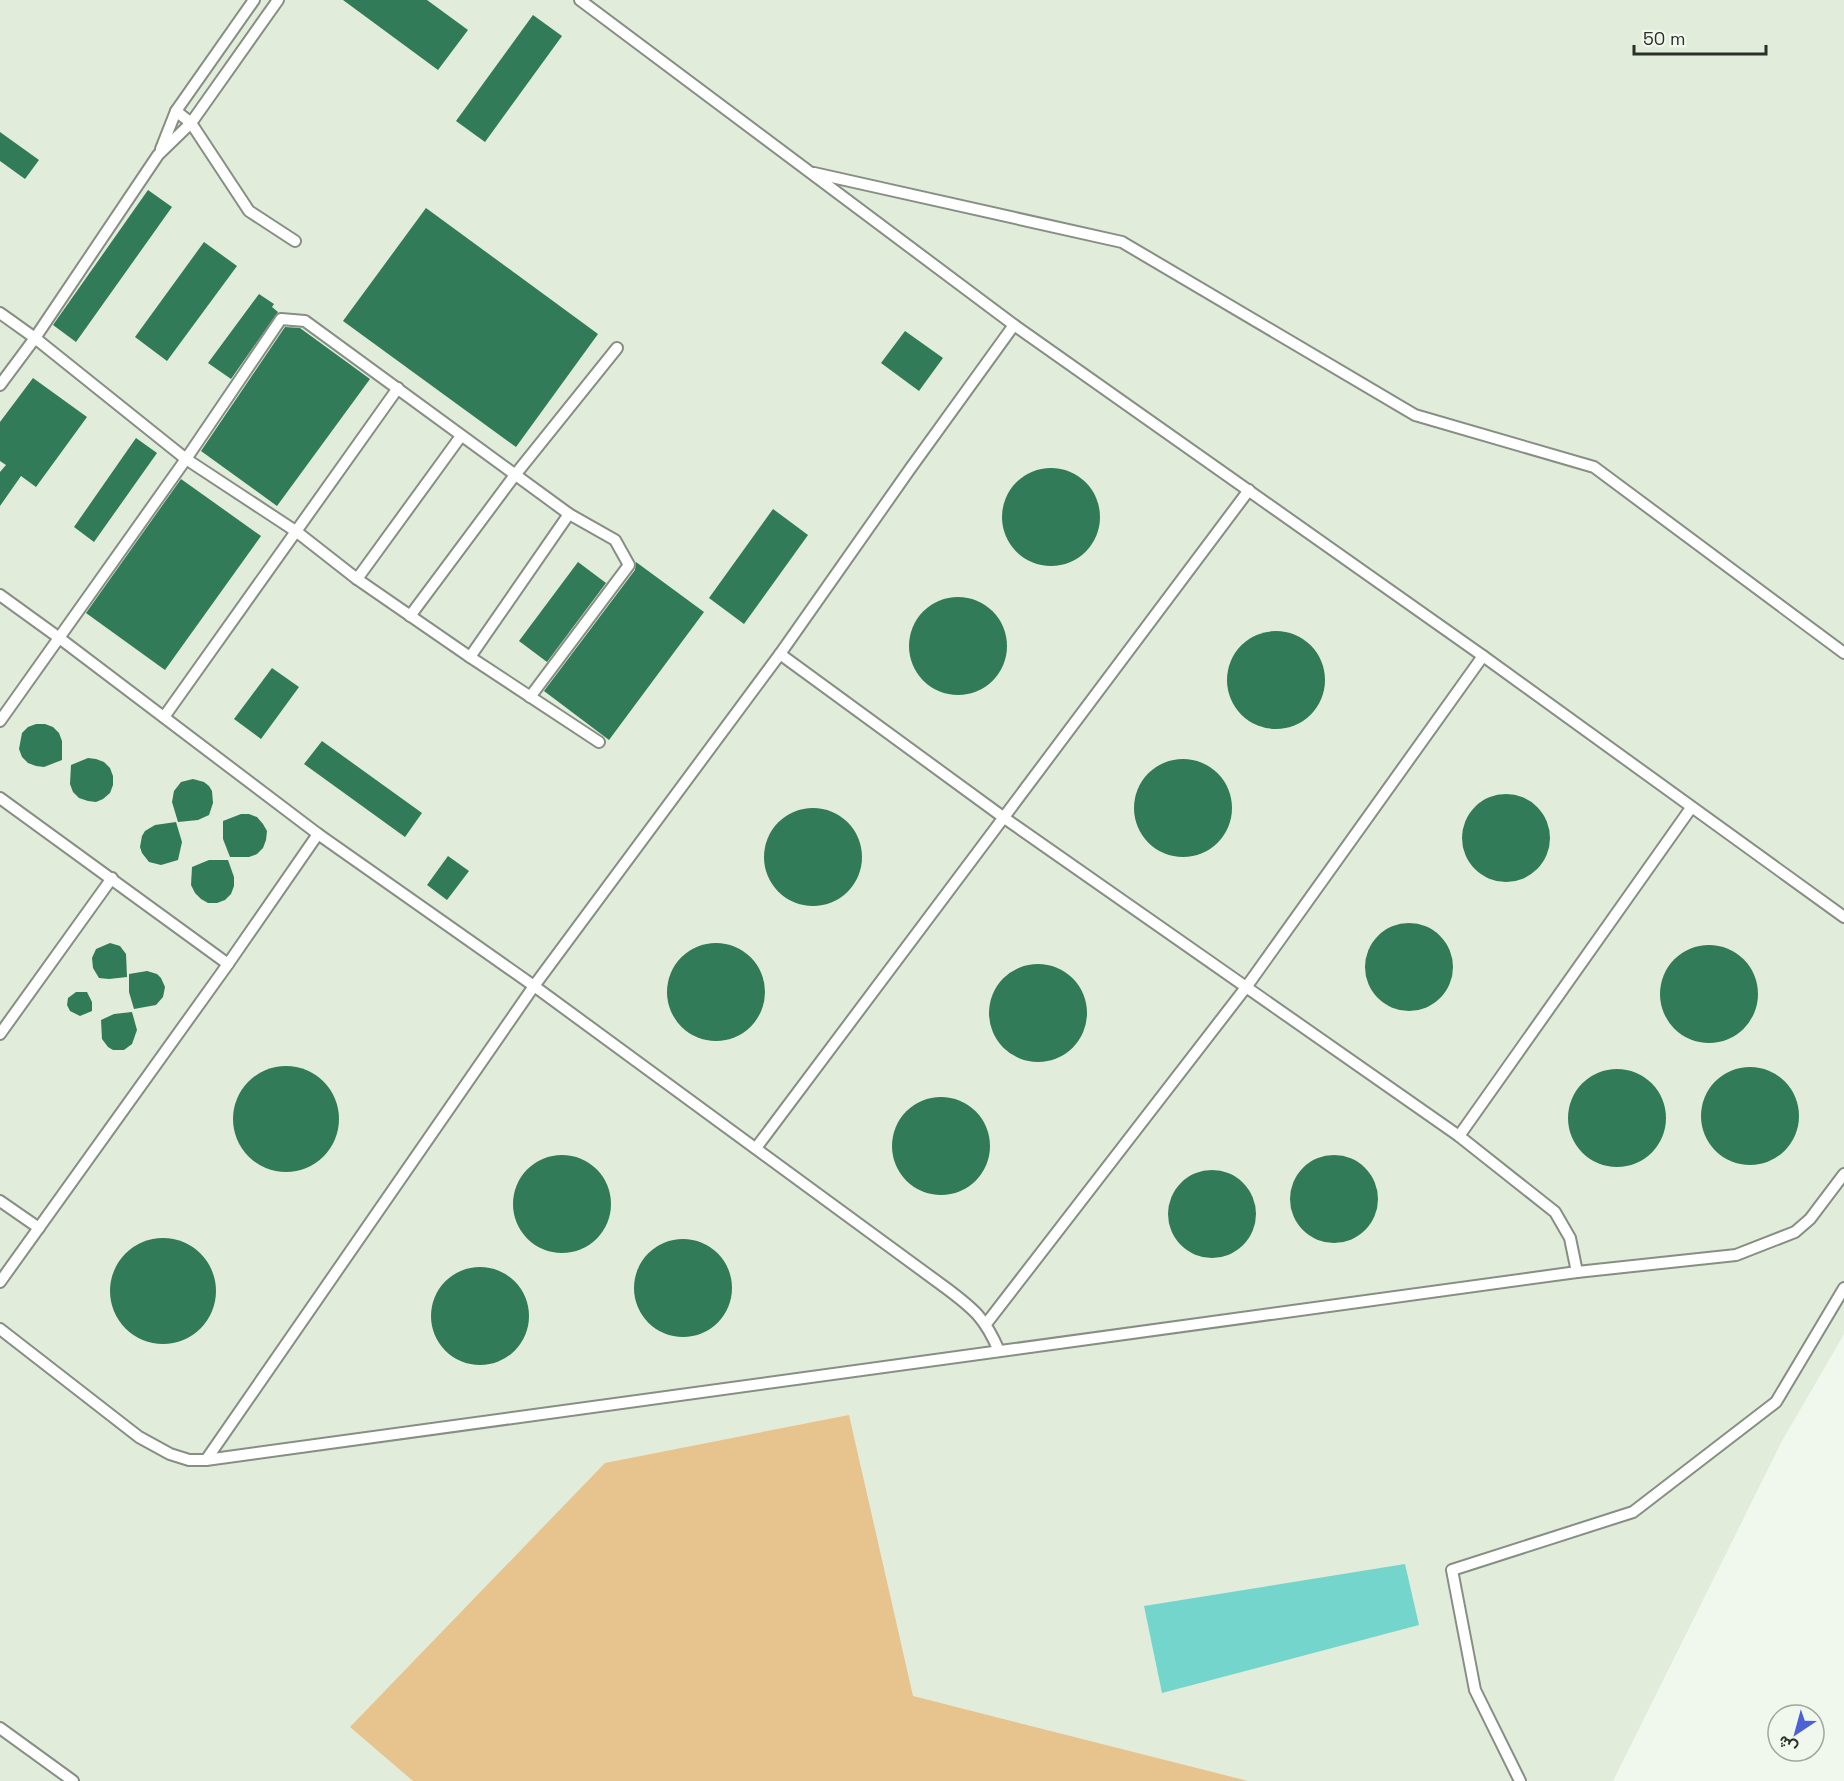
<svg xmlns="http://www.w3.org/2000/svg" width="1844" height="1781" viewBox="0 0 1844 1781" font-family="'Space Grotesk',Vazirmatn,sans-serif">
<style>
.built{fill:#e1ecda}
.green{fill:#e7c38e}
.water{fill:#74d5cc}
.building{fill:#317b58}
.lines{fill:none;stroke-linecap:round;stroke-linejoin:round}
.lane-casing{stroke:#878e83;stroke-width:14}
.lane{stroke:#fff;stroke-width:10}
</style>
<rect width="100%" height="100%" fill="#f0f7ec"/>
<polygon class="built" points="0,0 1844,0 1844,1334 1782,1441 1613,1781 0,1781"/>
<polygon class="green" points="849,1415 913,1696 1248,1781 413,1781 350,1727 605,1463"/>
<polygon class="water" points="1405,1564 1419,1625 1162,1693 1144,1606"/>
<g class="building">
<polygon points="343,0 427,0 468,30 438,70"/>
<polygon points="533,15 562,36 485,142 456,121"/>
<polygon points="0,132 39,160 25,179 0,161"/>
<polygon points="148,190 172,207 76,342 53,325"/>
<polygon points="426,208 598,334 516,447 343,321"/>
<polygon points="204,242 237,266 167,361 135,337"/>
<polygon points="259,294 274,304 272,307 278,312 231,379 208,363"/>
<polygon points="285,327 300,328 370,379 277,506 201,451"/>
<polygon points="905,331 943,358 919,391 881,363"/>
<polygon points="33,378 87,417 36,487 21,476 0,506 0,472 6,465 0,461 0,422"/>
<polygon points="136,438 157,453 94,542 74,527"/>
<circle cx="1051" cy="517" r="49"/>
<polygon points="181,479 261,536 165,670 86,613"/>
<polygon points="773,509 808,535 744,624 709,598"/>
<polygon points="578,562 606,583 547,662 519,641"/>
<polygon points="636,562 704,612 609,740 544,691 635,570"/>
<circle cx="958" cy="646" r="49"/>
<circle cx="1276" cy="680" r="49"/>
<polygon points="272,668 299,687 261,739 234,719"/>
<polygon points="36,724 45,724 53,727 59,733 62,741 62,760 44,767 36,766 28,763 22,757 19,749 22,733 28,727"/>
<polygon points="322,741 422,813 405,837 304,764"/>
<polygon points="88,758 96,759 104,762 110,768 113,776 113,785 110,793 103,799 96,802 88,801 79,798 73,792 70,784 71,765"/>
<circle cx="1183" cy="808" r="49"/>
<polygon points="193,779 204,782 209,786 212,791 213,803 209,815 198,820 178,822 172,802 174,791 181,782"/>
<circle cx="1506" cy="838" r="44"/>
<circle cx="813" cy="857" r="49"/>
<polygon points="241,814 249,814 257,817 263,824 267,831 266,840 263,848 257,854 249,857 230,857 223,839 223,821"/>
<polygon points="176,822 182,842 178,860 161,865 149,862 142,853 140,847 142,836 145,831 155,825"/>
<polygon points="448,856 469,871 447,900 427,885"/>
<polygon points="209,860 228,860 234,877 234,886 231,894 225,900 217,903 208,903 201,899 195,893 191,885 192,867"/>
<circle cx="1409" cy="967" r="44"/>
<circle cx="716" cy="992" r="49"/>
<polygon points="110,943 120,946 126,954 127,977 109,979 99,978 93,968 92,958 96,949"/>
<circle cx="1709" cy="994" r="49"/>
<circle cx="1038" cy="1013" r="49"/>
<polygon points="147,971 157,974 161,978 165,987 163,997 156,1005 134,1009 129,992 129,974"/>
<polygon points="76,992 87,992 92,1002 92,1011 80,1016 70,1011 67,1005 68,998"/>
<polygon points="132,1012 137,1030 132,1044 124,1050 113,1050 108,1047 102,1039 101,1020 114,1014"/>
<circle cx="286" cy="1119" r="53"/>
<circle cx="1750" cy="1116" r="49"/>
<circle cx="1617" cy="1118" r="49"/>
<circle cx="941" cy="1146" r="49"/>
<circle cx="1334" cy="1199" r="44"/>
<circle cx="562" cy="1204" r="49"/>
<circle cx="1212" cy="1214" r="44"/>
<circle cx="163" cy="1291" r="53"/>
<circle cx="683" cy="1288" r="49"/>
<circle cx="480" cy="1316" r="49"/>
</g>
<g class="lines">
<defs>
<g id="lane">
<polyline points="580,0 1014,325 1483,656 1844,917"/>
<polyline points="176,111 191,123 249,211 295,241"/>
<polyline points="161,149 176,111 254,0"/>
<polyline points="814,173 1122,242 1415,415 1594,467 1844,653"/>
<polyline points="0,313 35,338 186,459 297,532 357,579 470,657 599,742"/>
<polyline points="0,385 35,338 158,155 191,123 278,0"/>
<polyline points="357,579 461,436"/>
<path d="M0,595L58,637L318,834L534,986L946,1288C974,1309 985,1318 999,1351"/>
<polyline points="410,616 515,475 617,348"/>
<polyline points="780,654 1003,817 1459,1136 1555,1212 1570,1238 1577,1272"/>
<polyline points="470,657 569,514"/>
<polyline points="164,717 398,388"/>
<polyline points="0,721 186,459 281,319 305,321 569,514 615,540 629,565 530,697"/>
<polyline points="0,798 228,964"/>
<polyline points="0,1034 112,878"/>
<polyline points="1459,1136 1691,808"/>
<polyline points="756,1148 1249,490"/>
<polyline points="0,1201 39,1228"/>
<polyline points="0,1282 228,964 318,834"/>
<polyline points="986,1324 1247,986 1483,656"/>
<polyline points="0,1329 139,1437 170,1454 189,1460 206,1460 1577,1272 1736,1255 1795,1232 1810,1219 1844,1174"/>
<polyline points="206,1460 534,986 780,654 910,469 1014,325"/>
<polyline points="0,1728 73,1781"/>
<polyline points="1520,1781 1475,1690 1452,1570 1633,1512 1776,1402 1844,1288"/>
</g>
</defs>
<use href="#lane" class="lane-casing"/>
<use href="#lane" class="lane"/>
</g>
<g transform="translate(1796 1733) rotate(216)"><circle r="28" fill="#f0f7ec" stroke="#a1a79e" stroke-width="1.5"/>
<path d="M0-4.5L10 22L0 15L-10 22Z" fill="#4d61d6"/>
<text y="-9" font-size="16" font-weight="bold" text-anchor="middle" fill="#2b2e29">ش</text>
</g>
<path d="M1634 45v9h132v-9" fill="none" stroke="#2b2e29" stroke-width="3"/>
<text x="1643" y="45" font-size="18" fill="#2b2e29" stroke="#f0f7ec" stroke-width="4.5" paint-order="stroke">50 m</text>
</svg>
